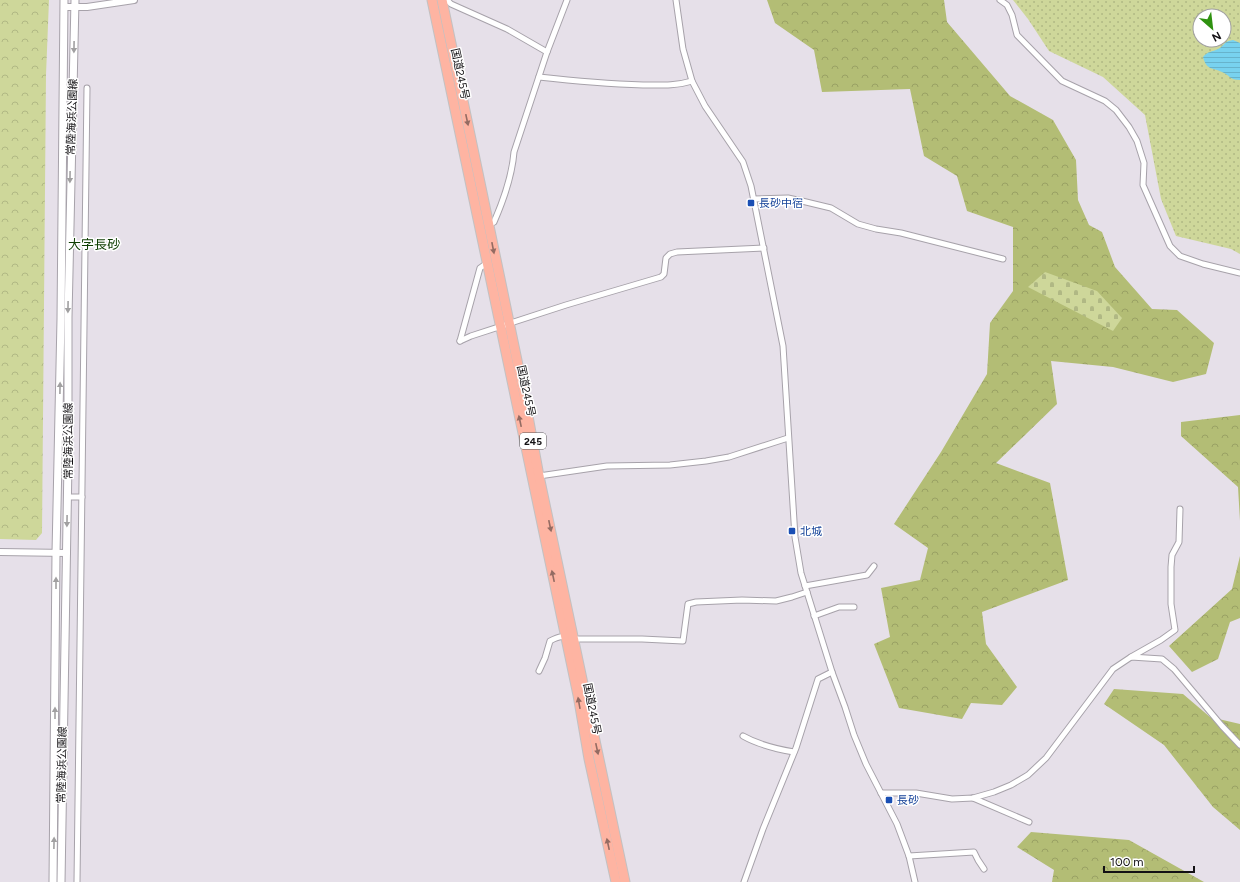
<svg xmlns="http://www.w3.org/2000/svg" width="1240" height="882" viewBox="0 0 1240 882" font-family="Figtree,'Noto Sans JP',sans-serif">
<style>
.grass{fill:url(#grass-dots);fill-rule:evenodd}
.forest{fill:url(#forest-crowns)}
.cemetery{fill:url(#cemetery-stones)}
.park{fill:url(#park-crowns)}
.water{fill:url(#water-rules)}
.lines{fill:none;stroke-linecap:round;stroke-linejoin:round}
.minor-casing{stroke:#a7a2aa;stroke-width:7}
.tertiary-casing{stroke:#a7a2aa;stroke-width:8}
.secondary-casing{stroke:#a7a2aa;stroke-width:9}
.trunk-casing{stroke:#c2c1c2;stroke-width:11}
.minor{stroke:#fff;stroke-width:5}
.tertiary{stroke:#fff;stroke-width:6}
.secondary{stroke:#fff;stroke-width:7}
.trunk{stroke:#feb4a2;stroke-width:9}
.oneway{fill:#a1a0a1}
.oneway2{fill:#946b62}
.transit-dot{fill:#1a4fb4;stroke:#fff;stroke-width:1.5}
.labels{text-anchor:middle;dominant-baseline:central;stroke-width:3;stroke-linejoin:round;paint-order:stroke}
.shield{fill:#fff;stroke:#5a585a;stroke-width:1}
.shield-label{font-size:10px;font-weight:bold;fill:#131114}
.street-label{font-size:11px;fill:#131114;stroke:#fff}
.transit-label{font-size:11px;fill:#164399;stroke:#fff;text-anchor:start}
.quarter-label{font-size:13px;fill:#0e3e02;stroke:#fff}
</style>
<defs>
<pattern id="grass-dots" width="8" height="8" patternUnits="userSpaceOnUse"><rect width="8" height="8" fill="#ced79a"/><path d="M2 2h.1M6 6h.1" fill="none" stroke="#b0b884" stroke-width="1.8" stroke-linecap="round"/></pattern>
<pattern id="forest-crowns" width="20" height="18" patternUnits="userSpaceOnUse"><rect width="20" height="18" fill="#b3bd75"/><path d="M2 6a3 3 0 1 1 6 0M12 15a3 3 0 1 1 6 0" fill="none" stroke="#99a164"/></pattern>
<pattern id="cemetery-stones" width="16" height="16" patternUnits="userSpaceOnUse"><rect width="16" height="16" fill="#ced79a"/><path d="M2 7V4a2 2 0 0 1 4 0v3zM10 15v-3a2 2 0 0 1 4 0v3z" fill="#b0b884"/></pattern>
<pattern id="park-crowns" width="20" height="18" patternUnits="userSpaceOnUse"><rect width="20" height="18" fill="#ced79a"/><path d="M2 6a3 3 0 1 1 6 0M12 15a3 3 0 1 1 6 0" fill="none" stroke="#b0b884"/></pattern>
<pattern id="water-rules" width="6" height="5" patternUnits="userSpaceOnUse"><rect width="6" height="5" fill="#78d2ef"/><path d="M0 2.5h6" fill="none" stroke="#67b3cc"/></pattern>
</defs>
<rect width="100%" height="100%" fill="#e6e0e9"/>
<path class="grass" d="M1013,0H1240V254L1231,249L1176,236L1161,199L1145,115L1103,77L1049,51L1028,19ZM1200,16H1224V40H1200Z"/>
<g class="forest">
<polygon points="767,0 944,0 947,22 1010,96 1053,120 1076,160 1078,200 1089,225 1102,232 1115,267 1152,309 1177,310 1214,343 1206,374 1173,382 1113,367 1051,361 1057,404 996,463 1050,483 1068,580 982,612 986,644 1017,687 1002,705 971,703 962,719 899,708 874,644 890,637 881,588 920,580 928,548 894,524 941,452 987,374 990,323 1013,291 1013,227 967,211 957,176 924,156 910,89 822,92 814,50 775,23"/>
<polygon points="1240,415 1240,521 1238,487 1181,436 1181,422"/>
<polygon points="1240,556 1240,618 1230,622 1218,659 1192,672 1169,646 1232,589"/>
<polygon points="1114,689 1183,694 1210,717 1240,724 1240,830 1213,807 1164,745 1104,704"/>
<polygon points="1031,832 1129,840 1204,882 1052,882 1054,870 1017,847"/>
</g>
<polygon class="cemetery" points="1045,272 1097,291 1122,318 1113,331 1028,287"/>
<polygon class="park" points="0,0 49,0 46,75 42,533 36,540 0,539"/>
<path class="water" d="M1233,40L1240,43V80C1229,80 1230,75 1222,72C1212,67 1207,71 1203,57C1208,51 1212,52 1218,49C1225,46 1222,42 1233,40Z"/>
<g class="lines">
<defs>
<g id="minor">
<polyline points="676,0 683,49 692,81 705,106 743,162 751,186 783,346 795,537 801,573 832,672 845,707 854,735 866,764 897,824 909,856 915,882"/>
<polyline points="1000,0 1007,5 1012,15 1017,35 1062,81 1105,101 1116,110 1129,127 1137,141 1144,163 1143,185 1170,246 1180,256 1203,264 1240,273"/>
<polyline points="448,1 451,4 507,29 547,52"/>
<path d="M539,77C574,81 608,84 643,85C659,85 676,86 692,81"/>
<polyline points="754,199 788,198 802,201 831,208 858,224 876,229 901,233 1003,259"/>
<path d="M489,225L494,222C504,199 512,177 514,152L547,52L567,0"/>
<polyline points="460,341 471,336 566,305 661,277 664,274 666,258 670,254 677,252 764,248"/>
<polyline points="460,341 480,268 487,263"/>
<polyline points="539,476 607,466 670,465 706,461 729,457 788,438"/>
<polyline points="68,497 82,497"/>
<polyline points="805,586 867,575 874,566"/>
<polyline points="814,616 839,607 854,607"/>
<polyline points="1131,657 1161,640 1175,630 1171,604 1171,567 1172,555 1179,542 1180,509"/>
<path d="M539,671L545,658L550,641C559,636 564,635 574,639H642L683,641L688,604L696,602L742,600L776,601L792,597L807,592"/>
<path d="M743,736C759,745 776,749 794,752"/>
<polyline points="881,793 916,793 952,799 973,798 994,792 1011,785 1028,775 1046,758 1113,669 1131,657 1162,659 1174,669 1222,726 1240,745"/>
<polyline points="973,798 1029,822"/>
<polyline points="909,856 974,852 978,860 984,869"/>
<polyline points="77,882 87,88"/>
<polyline points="744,882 763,829 796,748 818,679 832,672"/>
</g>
<g id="tertiary">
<polyline points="64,7 87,7 134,0"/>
<polyline points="0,552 67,553"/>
</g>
<g id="secondary">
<polyline points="53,882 56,553 61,319 64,0"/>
<polyline points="61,882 68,462 68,317 75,0"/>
</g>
<g id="trunk">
<polyline points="432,0 578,695 589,759 616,882"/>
<polyline points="442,0 523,389 539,476 625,882"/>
</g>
</defs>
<use href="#minor" class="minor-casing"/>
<use href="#tertiary" class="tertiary-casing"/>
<use href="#secondary" class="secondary-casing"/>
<use href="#trunk" class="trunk-casing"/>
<use href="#minor" class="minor"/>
<use href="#tertiary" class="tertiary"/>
<use href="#secondary" class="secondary"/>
<use href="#trunk" class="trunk"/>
</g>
<defs><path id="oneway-solid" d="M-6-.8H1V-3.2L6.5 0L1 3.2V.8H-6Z"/></defs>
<g class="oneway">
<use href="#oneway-solid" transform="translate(74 47) rotate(91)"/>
<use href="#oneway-solid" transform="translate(70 177) rotate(91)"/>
<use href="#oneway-solid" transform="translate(68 307) rotate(91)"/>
<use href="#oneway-solid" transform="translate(60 388) rotate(-89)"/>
<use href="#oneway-solid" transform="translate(67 521) rotate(91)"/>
<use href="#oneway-solid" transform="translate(56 583) rotate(-90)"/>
<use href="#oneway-solid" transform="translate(55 713) rotate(-90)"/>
<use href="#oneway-solid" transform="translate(54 843) rotate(-89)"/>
</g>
<g class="oneway2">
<use href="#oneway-solid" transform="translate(467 120) rotate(78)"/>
<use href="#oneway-solid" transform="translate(493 248) rotate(79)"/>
<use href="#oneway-solid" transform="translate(520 421) rotate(-102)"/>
<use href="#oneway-solid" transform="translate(550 526) rotate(78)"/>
<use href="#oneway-solid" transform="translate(553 576) rotate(-102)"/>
<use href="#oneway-solid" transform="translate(579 703) rotate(-100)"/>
<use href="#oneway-solid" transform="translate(597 749) rotate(78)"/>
<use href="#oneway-solid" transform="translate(608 844) rotate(-102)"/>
</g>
<g class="transit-dot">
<rect x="747" y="199" width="8" height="8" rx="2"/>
<rect x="788" y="527" width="8" height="8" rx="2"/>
<rect x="885" y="796" width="8" height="8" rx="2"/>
</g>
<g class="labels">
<rect class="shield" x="520" y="433" width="26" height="16" rx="3"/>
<g class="shield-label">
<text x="533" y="441">245</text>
</g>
<g class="street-label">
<text transform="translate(460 74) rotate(78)">国道245号</text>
<text transform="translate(72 117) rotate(-88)">常陸海浜公園線</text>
<text transform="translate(526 391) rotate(78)">国道245号</text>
<text transform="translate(68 441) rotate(-90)">常陸海浜公園線</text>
<text transform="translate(592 709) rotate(79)">国道245号</text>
<text transform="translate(62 765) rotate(-89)">常陸海浜公園線</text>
</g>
<g class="transit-label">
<text x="759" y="203">長砂中宿</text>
<text x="800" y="531">北城</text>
<text x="897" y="800">長砂</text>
</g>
<g class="quarter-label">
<text x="94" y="244">大字長砂</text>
</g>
</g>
<g transform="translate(1212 28) rotate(152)"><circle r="19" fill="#ffffff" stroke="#a1a0a1"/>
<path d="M0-3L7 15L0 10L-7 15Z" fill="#2f9211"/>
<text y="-6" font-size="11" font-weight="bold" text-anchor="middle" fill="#131114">N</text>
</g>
<path d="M1104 866v6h90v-6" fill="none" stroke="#131114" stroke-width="2"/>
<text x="1110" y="866" font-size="12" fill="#131114" stroke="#ffffff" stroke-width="3" paint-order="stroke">100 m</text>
</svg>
